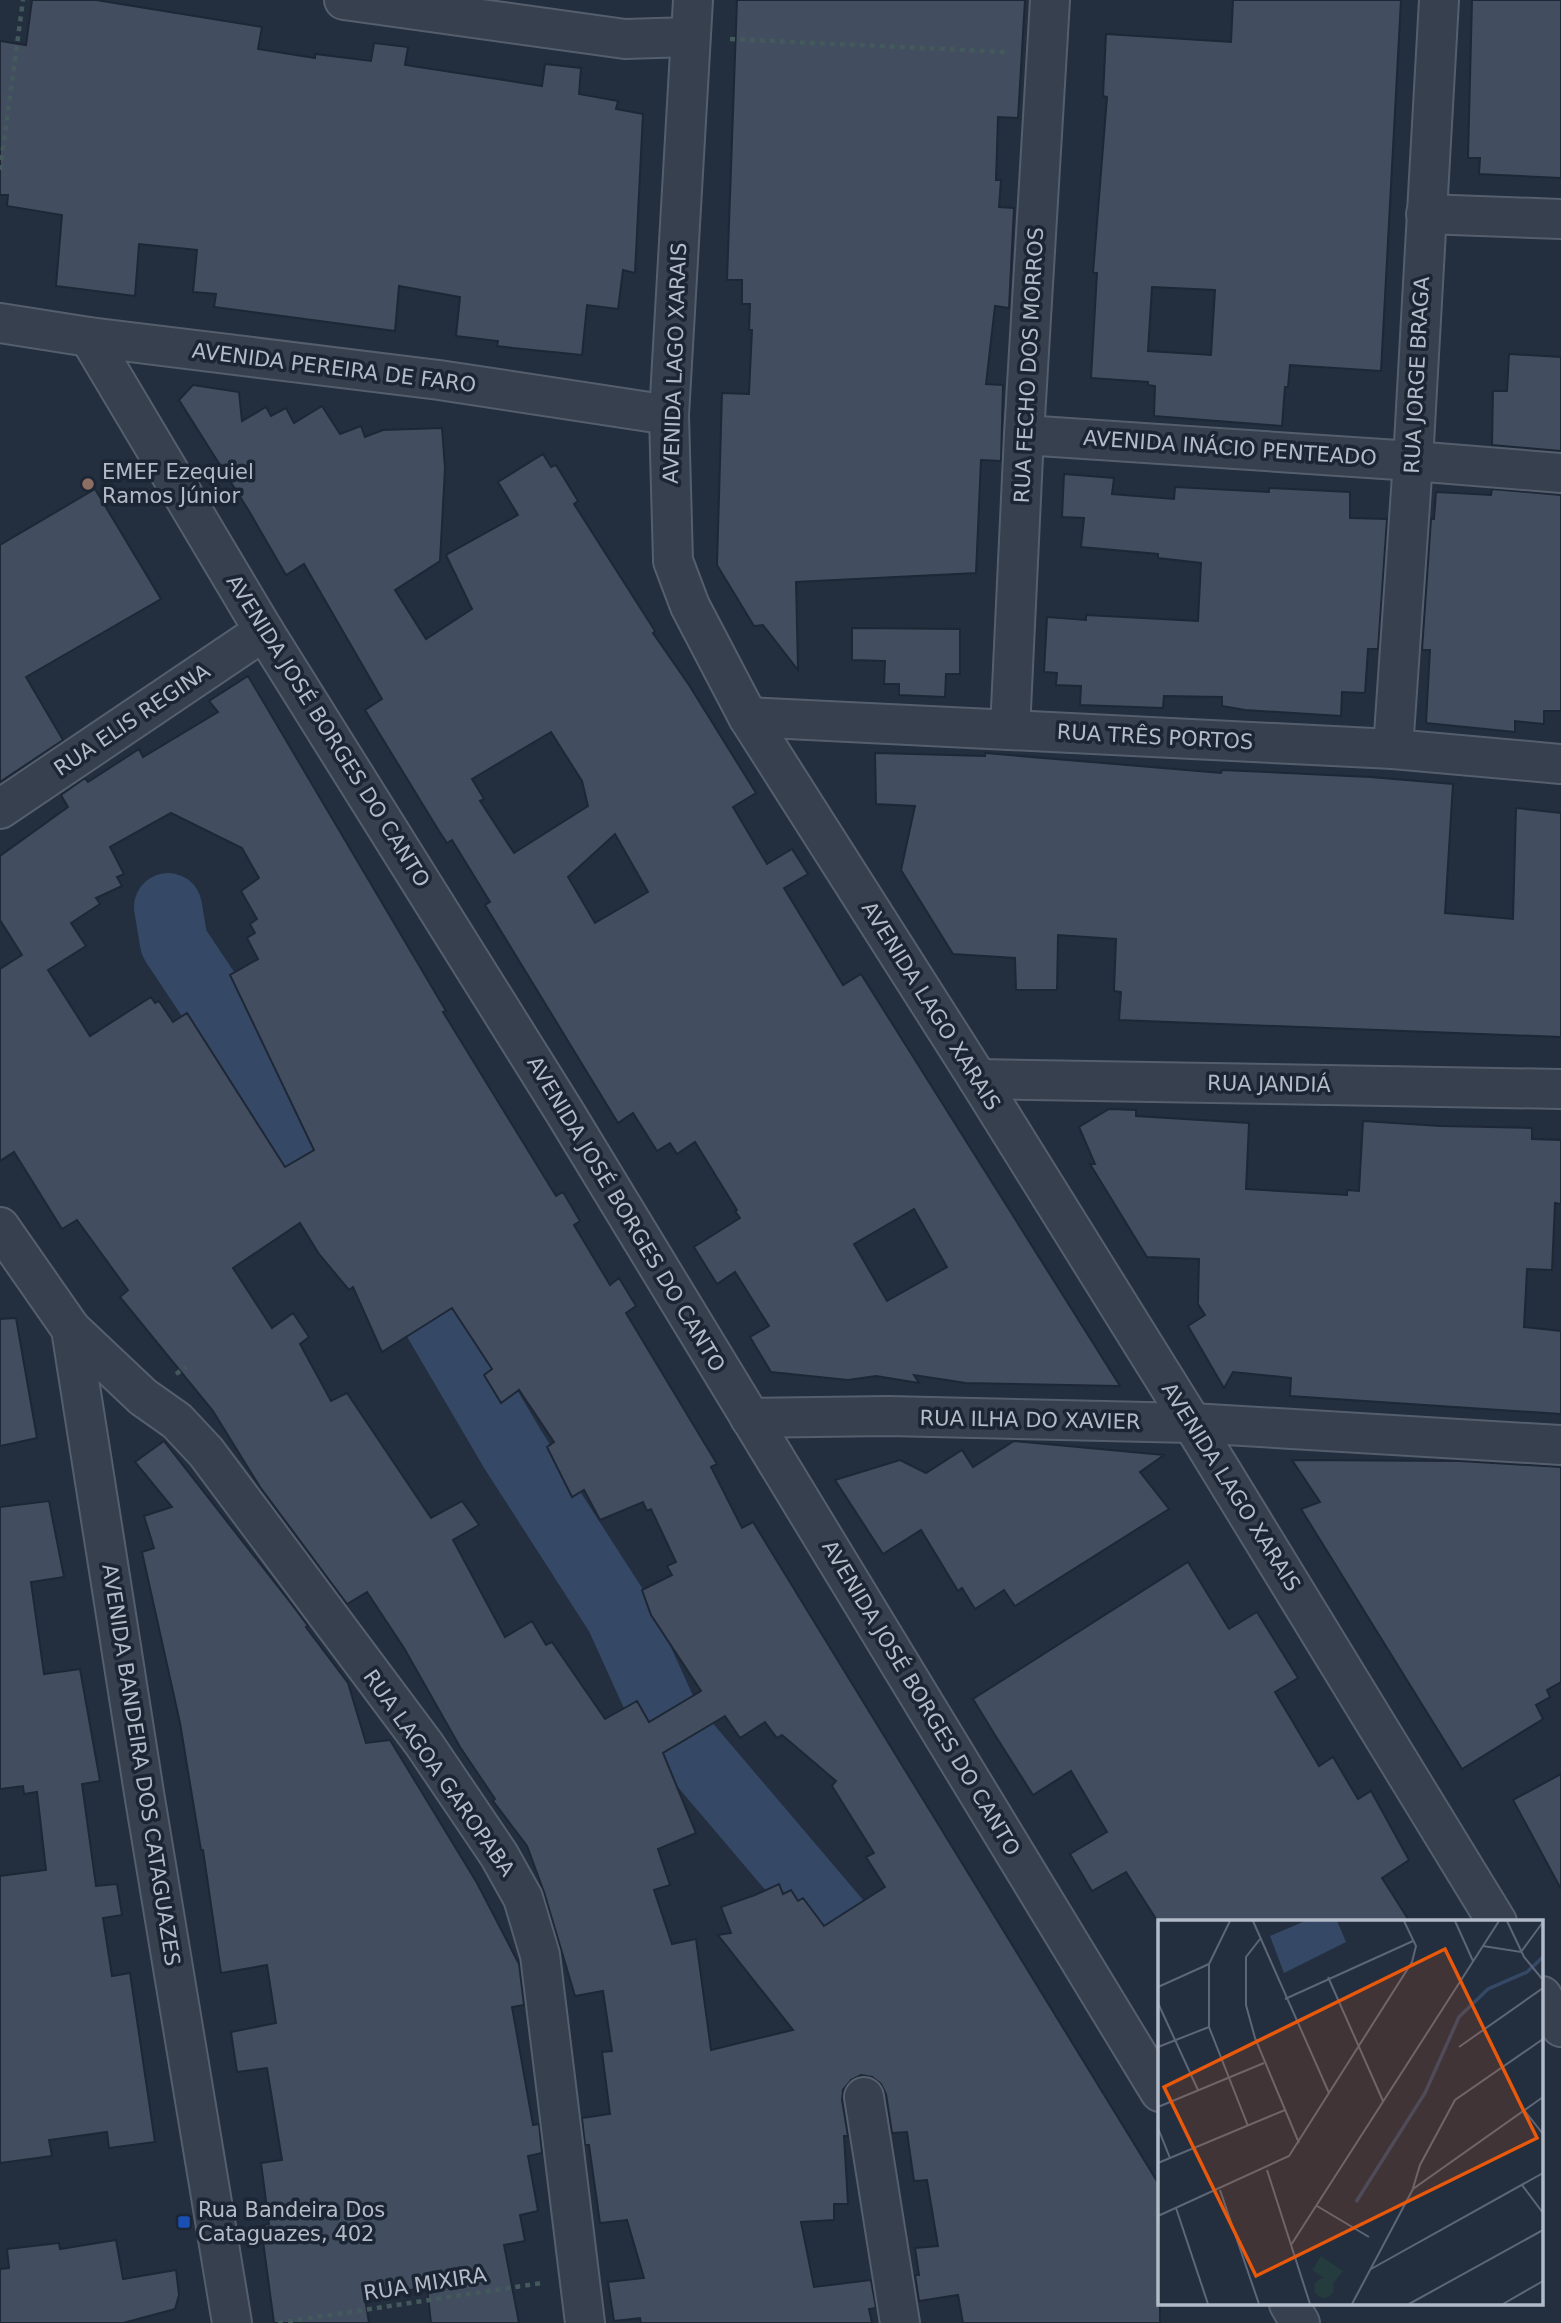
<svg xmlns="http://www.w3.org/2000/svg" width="1561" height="2323" viewBox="0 0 1561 2323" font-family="'DejaVu Sans',sans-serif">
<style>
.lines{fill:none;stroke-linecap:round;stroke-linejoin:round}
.river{stroke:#354966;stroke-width:68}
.building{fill:#424e60;stroke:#1e2735;stroke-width:2;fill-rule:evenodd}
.minor-casing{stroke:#555e6c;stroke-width:42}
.path{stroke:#43595c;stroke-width:4.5;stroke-dasharray:5 5;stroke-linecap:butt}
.minor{stroke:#37404e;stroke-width:38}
.education-dot{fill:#8d6e63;stroke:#1c2533;stroke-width:2.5}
.transit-dot{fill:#1a4fb4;stroke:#1c2533;stroke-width:2.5}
.labels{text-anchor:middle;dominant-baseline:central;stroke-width:7;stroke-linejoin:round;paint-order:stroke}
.street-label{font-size:21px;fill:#b3bbc9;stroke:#1c2533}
.poi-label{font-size:21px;fill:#b3bbc9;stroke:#1c2533;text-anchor:start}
.inset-river{fill:none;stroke:#354966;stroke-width:3.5}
.inset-road{fill:none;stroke:#5d6676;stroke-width:2}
.view{fill:#e8590c;fill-opacity:0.15;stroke:#e8590c;stroke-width:3.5}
.inset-edge{fill:none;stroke:#b3bbc9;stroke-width:3.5}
</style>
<rect width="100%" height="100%" fill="#232e3e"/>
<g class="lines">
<polyline class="river" points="168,907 174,943 214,1003 293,1133 346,1194 415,1283 513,1450 619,1615 668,1723 895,1990"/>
</g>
<g class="building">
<polygon points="32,0 96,0 262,27 258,49 315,58 315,54 371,61 374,43 408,47 405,65 542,86 545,64 581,68 579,94 618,101 616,109 643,114 635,273 623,270 618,309 587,305 582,355 513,348 497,346 498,341 456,336 460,297 399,286 395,331 214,307 216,294 193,292 197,250 139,244 135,296 56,286 62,215 7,206 8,195 0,195 0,41 26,45"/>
<polygon points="737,0 1025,0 1018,118 998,117 996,180 1001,180 999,207 1014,208 1009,308 995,306 986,384 1003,385 1001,461 981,460 976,573 796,582 798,670 763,625 754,626 717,565 722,393 749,394 752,330 749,330 750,304 742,304 742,280 727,280"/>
<path d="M1233,0H1401L1381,371L1290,365L1288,387H1285L1282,426L1154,416L1155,386L1148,385V382L1091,378L1097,273H1093L1107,97L1103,96L1106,34L1231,42ZM1152,287L1215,290L1211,355L1148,351Z"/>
<polygon points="1472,0 1561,0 1561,178 1479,174 1480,158 1468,158"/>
<polygon points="1509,354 1561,357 1561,451 1492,445 1493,391 1507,391"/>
<path d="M193,385L239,392L242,421L266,407L271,416L286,408L294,423L322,406L340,434L361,426L365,437L383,430L442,428L445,468L440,561L395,590L426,639L472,609L446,555L518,515L498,482L543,454L551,467L556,465L578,501L574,504L655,631L653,633L689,685L756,793L733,807L767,864L792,849L808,874L784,888L843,985L861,974L1120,1386L966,1383L914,1375L919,1383L876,1376L848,1380L771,1372L750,1337L769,1326L735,1272L717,1284L694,1247L740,1218L735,1211L737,1210L695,1142L677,1154L670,1143L657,1151L633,1113L618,1123L485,905L490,902L452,840L447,843L439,831L365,710L382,699L304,564L286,575L249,511L179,400ZM551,732L582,781L588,806L514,853L480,801L484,799L472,779ZM615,834L648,892L595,923L568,877ZM914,1209L947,1267L887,1301L854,1244Z"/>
<polygon points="1064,474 1114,478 1112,494 1174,499 1175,487 1269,492 1269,488 1350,492 1350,518 1387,519 1378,649 1368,649 1365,693 1342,692 1341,716 1245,710 1222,706 1222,697 1164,696 1163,708 1080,705 1081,686 1056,685 1057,673 1044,672 1047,617 1086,620 1086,615 1198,621 1201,563 1158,558 1158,554 1081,547 1084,518 1062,517"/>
<polygon points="95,489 161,599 26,677 63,740 0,782 0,545"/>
<polygon points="1492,489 1561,495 1561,711 1544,711 1544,724 1515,721 1515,732 1426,723 1430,650 1422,650 1431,519 1434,519 1436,492 1491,495"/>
<polygon points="852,628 960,629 960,674 946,674 945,697 899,695 899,684 884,684 885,661 852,660"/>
<path d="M248,676L446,1011L443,1012L556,1196L563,1192L580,1221L574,1225L610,1285L619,1278L636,1306L626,1313L717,1464L711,1467L742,1528L753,1522L1160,2186V2323H963L958,2295L919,2301L915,2275H919L915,2248L938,2246L927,2180L914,2181L907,2132L892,2133L886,2094L881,2084L872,2077L861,2075L851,2080L843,2090L842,2100L848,2136H844L848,2204H834V2220L801,2222L814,2287L871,2280L876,2308L869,2309L872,2323H641L640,2318L614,2321L608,2282L644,2278L627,2220L600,2223L589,2145H585L582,2118L610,2114L602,2052L612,2051L603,1991L575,1996L544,1892L527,1846L493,1801L495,1799L460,1747L404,1648L367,1592L347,1604L260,1487L213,1411L120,1297L128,1290L77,1220L62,1229L14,1152L0,1161V969L22,955L0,920V856L68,807L61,795L85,778L88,782L139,749L143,757L218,712L209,701ZM171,813L242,848L259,878L241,891L257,919L250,924L255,933L247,938L258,959L230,975L314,1150L285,1167L187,1013L173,1022L159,1001L155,1003L151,997L90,1036L48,970L86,946L71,923L100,904L96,898L122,886L117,877L124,874L110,847ZM300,1223L319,1254L349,1290L353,1287L382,1352L452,1308L492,1369L484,1375L501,1403L519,1390L554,1442L547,1447L572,1497L584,1490L600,1520L643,1502L647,1511L651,1509L676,1562L667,1566L672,1575L642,1590L651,1615L701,1691L649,1722L637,1701L605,1719L552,1642L546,1645L532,1621L505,1637L453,1540L479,1525L462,1501L431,1518L347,1393L331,1401L300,1344L309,1337L293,1313L272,1328L233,1268ZM725,1716L740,1738L765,1722L777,1738L782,1735L836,1781L832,1786L874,1853L866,1857L885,1887L824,1926L803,1898L798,1901L791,1890L783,1894L779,1884L755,1895L721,1907L731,1933L718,1935L793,2030L711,2050L696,1939L672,1944L654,1890L670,1885L658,1849L696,1833L663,1753Z"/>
<polygon points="875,753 985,756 985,753 1221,773 1222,770 1370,777 1453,784 1445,913 1513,919 1516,808 1561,813 1561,1037 1119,1020 1121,992 1114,991 1116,939 1058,935 1057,990 1016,990 1015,958 953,954 901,870 915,806 876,804"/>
<polygon points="1109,1109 1136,1110 1136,1116 1249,1123 1246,1189 1347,1195 1347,1190 1359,1191 1363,1121 1440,1126 1532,1128 1532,1139 1561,1140 1561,1204 1555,1203 1552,1270 1527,1269 1524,1327 1561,1331 1561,1414 1290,1396 1291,1378 1233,1372 1224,1388 1188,1326 1205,1315 1198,1304 1199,1259 1147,1257 1090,1164 1095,1164 1079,1127"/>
<polygon points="16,1318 37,1438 0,1446 0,1319"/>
<polygon points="164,1441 290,1602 308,1626 306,1627 348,1683 366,1743 390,1740 477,1883 519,1964 524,2005 512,2007 533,2125 539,2124 542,2153 528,2156 538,2211 520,2215 525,2241 504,2245 519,2323 431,2323 427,2287 365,2298 369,2323 274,2323 261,2226 269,2224 261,2163 282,2160 267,2068 237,2072 231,2032 276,2023 267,1965 221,1973 203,1850 201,1850 180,1723 142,1552 154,1548 144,1516 172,1507 135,1462"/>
<polygon points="1014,1441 1164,1455 1140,1472 1169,1509 1015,1606 1004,1590 975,1609 962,1588 958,1591 921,1530 883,1554 835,1480 900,1460 926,1473 962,1450 973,1467"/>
<polygon points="1292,1460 1460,1461 1561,1467 1561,1682 1547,1690 1550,1697 1536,1705 1543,1719 1462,1769 1301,1509 1320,1502"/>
<polygon points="49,1501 64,1577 31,1582 44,1674 80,1669 100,1781 82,1784 96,1886 117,1884 122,1915 103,1918 112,1976 130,1973 155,2142 109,2148 107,2132 49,2140 52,2156 0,2163 0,1876 46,1870 37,1792 24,1794 23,1786 0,1789 0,1507"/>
<polygon points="1188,1562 1229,1629 1257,1612 1298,1678 1275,1692 1319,1766 1333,1757 1358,1799 1371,1791 1409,1860 1382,1878 1410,1922 1158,1922 1126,1872 1092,1891 1070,1854 1107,1832 1071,1771 1033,1795 995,1735 973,1699"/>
<polygon points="1561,1774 1561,1889 1513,1800"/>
<polygon points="116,2240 123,2279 176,2270 179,2295 175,2309 123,2323 0,2323 0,2269 9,2268 7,2249 59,2243 60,2249"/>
</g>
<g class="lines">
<defs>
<g id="minor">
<polyline points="344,0 625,39 690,37"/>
<polyline points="693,0 669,415 673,561 690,606 748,717 978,1079 1192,1423 1497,1922"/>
<polyline points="1426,214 1561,219"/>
<polyline points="0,323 89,337 439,380 669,415"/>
<polyline points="89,337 264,631 564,1111 1160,2092"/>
<polyline points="1024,435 1413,461 1561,473"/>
<polyline points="748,717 1393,749 1561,764"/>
<polyline points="1010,730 1024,435 1050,0"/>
<polyline points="1393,749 1413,461 1439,0"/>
<polyline points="0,809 264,631"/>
<polyline points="978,1079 1561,1089"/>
<polyline points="0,1227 71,1329 145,1799 232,2323"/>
<polyline points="71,1329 143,1397 177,1421 206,1452 424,1744 499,1855 523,1898 540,1955 585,2323"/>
<polyline points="750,1418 888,1416 1192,1423 1561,1445"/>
<polyline points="1542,1996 1561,2027"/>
<polyline points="864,2097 900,2323"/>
<polyline points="1289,2304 1300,2323"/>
</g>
</defs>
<use href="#minor" class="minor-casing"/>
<g class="path">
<polyline points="730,39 1007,52"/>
<polyline points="0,170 23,0"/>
<polyline points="176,1374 186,1367"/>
<polyline points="278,2323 542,2283"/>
</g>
<use href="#minor" class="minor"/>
</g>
<circle class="education-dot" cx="88" cy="484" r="7"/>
<rect class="transit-dot" x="177" y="2215" width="14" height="14" rx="3.5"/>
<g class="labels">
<g class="street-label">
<text transform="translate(675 363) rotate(-88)">AVENIDA LAGO XARAIS</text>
<text transform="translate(1029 365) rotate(-87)">RUA FECHO DOS MORROS</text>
<text transform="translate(334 368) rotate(7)">AVENIDA PEREIRA DE FARO</text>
<text transform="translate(1417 375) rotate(-87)">RUA JORGE BRAGA</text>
<text transform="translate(1230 448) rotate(4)">AVENIDA INÁCIO PENTEADO</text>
<text transform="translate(132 720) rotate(-34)">RUA ELIS REGINA</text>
<text transform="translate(328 731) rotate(58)">AVENIDA JOSÉ BORGES DO CANTO</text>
<text transform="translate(1155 737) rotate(3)">RUA TRÊS PORTOS</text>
<text transform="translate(931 1006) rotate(58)">AVENIDA LAGO XARAIS</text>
<text transform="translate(1269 1084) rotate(1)">RUA JANDIÁ</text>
<text transform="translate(626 1214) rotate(59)">AVENIDA JOSÉ BORGES DO CANTO</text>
<text transform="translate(1030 1420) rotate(1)">RUA ILHA DO XAVIER</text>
<text transform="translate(1231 1487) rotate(58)">AVENIDA LAGO XARAIS</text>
<text transform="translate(921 1698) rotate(59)">AVENIDA JOSÉ BORGES DO CANTO</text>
<text transform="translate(141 1765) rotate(81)">AVENIDA BANDEIRA DOS CATAGUAZES</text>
<text transform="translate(439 1773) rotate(55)">RUA LAGOA GAROPABA</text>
<text transform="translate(425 2284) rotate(-9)">RUA MIXIRA</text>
</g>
<g class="poi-label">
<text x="102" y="472">EMEF Ezequiel<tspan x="102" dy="24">Ramos Júnior</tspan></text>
<text x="198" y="2210">Rua Bandeira Dos<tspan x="198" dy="24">Cataguazes, 402</tspan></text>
</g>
</g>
<g transform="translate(1158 1920)">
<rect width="385" height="385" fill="#232e3e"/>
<path d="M163,336L185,351L175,364L154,350ZM156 368a10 10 0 1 1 20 0a10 10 0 1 1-20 0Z" fill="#253c3f"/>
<path d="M147,1H179L188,22L126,53L112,16Z" fill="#354966"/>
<path class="inset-river" d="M198,282L267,173L301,97L330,69L369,52L385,37"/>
<path class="inset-road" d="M72,1L51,44V107L90,206M95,1L171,173M297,1L315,41M349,1L366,37L385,60M102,19L88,37V85L97,118L141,223M325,26L363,32L385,2M170,57L225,181M0,67L51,44M127,79L255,21M0,83L40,170M0,127L51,107M301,127L385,68M0,187L106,143M366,190L385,214M0,208L12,238M0,243L127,190M109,250L152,384M364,265L385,293M255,268L262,245L297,180L385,119M62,270L101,384M159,286L211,317M18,288L50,384M0,296L131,236L254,42L258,26L246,1M133,325L341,1M213,349L385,253M194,384L255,269L385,177M251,384L385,310M345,384L385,361"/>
<path class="view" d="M287,29L379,218L98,356L6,167Z"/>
<rect width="385" height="385" class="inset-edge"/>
</g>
</svg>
